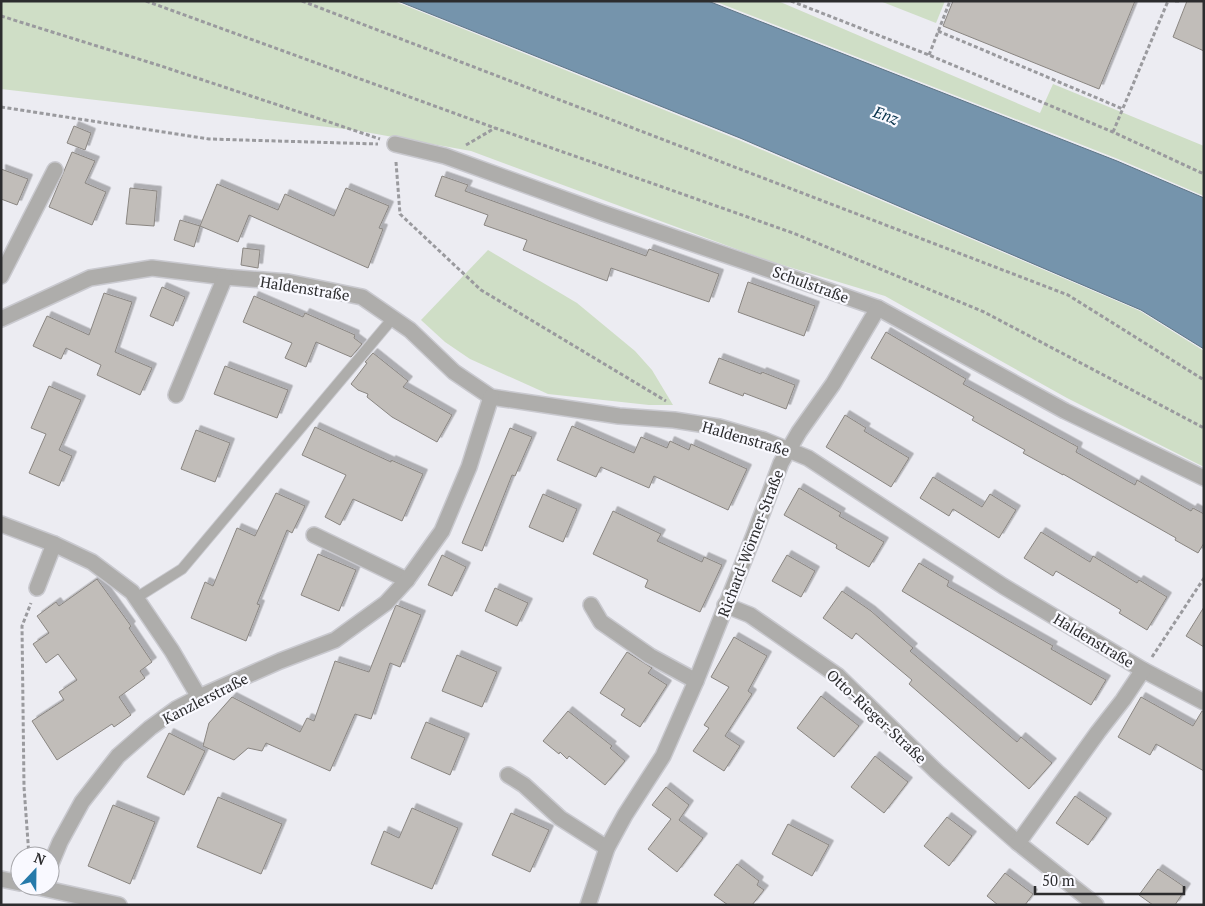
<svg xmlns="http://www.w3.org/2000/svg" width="1205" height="906" viewBox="0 0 1205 906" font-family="'PT Serif',serif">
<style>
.green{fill:#cfdec6}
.water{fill:#7594ac;stroke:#5f7586}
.building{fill:#c1bdb9;stroke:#8a8682;filter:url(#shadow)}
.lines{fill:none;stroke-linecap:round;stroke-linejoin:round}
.lane-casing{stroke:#c9c9cf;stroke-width:12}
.street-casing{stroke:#c9c9cf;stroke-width:18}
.path{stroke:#9a9a9e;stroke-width:3;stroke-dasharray:4 2.5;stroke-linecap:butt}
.lane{stroke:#aeadab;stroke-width:10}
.street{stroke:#aeadab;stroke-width:15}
.labels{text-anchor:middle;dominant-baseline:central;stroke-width:4.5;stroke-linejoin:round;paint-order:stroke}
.street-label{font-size:15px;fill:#2c2c2e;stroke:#f9f9ff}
.water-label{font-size:16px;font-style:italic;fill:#0a344d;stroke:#f9f9ff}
</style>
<defs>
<filter id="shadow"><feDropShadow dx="4.5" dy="-4.5" stdDeviation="0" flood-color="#0004"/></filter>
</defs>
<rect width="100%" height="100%" fill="#ececf2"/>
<g class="green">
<polygon points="1,1 394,1 739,140 1140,311 1204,351 1204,467 1067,398 885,296 766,260 471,151 354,130 1,89"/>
<polygon points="714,1 778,1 1040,113 1053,84 1204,146 1204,196 1118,159"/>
<polygon points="880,1 945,1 936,23"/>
<polygon points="488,250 577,303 635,351 652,370 673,405 649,405 548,394 470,359 445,342 421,320"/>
</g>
<polygon class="water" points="398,1 708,1 1117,161 1204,198 1204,349 1141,310 740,138"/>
<g class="building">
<polygon points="953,1 1135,1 1099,89 943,26"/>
<polygon points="1187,1 1204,1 1204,51 1173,37"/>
<polygon points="74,126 91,133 85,150 67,143"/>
<polygon points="72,152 95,161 85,183 106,192 92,225 49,207"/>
<polygon points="1,169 28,179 17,205 1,199"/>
<polygon points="442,176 468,185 465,191 646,256 649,249 719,274 709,302 611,268 607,281 523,250 527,240 484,225 488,215 435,196"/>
<polygon points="217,184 278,210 285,194 334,216 346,188 389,206 379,228 383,229 368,268 249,215 238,242 200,226"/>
<polygon points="130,188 157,191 154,226 126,224"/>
<polygon points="180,220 200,226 194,247 174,240"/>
<polygon points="243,248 260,250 258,268 241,265"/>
<polygon points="748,282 815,306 804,336 738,312"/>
<polygon points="162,287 185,297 173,326 150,316"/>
<polygon points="104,293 132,302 115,352 152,368 140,395 97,375 101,365 66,348 61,359 33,346 47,316 89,335"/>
<polygon points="254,296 303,317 305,313 355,335 354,338 362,344 351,357 316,342 306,367 285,358 292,343 243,322"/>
<polygon points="886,332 966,379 963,384 1078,447 1076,452 1135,485 1137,480 1191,511 1193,508 1204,514 1204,543 1198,553 1175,540 1176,538 1063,474 1063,475 1023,453 1025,450 972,420 974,417 871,358"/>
<polygon points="373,353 408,381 403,387 452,415 437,442 392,417 367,397 368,394 358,390 351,384 367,363 365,362"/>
<polygon points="719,358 761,374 762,372 795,385 786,409 744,393 743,396 709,383"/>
<polygon points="225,366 288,390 277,418 214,394"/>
<polygon points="49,386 81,400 59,450 72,456 59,486 29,473 46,434 31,428"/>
<polygon points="845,415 866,428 864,431 909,458 891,487 826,447"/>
<polygon points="572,426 634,453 641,437 667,448 670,441 689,450 691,444 747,469 728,510 654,476 649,488 601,467 596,477 557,460"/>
<polygon points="315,427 391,462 391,460 423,474 402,521 353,499 340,525 325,517 346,475 302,455"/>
<polygon points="510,428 532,437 515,476 512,475 482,551 462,543"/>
<polygon points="196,430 230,443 215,482 181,469"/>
<polygon points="933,477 982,507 990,494 1016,510 999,538 953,509 949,516 920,498"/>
<polygon points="799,488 841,513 839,516 884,542 869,567 836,548 837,545 784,515"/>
<polygon points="276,493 305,506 292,533 287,530 257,604 260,605 246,641 191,618 205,582 213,586 237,528 255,536"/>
<polygon points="543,494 577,509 563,542 529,527"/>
<polygon points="613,511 661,534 657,541 702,562 704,557 722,565 700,612 645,587 648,580 593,554"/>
<polygon points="1041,532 1090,562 1093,556 1137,583 1139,580 1167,597 1147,630 1119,613 1121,610 1056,571 1053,576 1024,558"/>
<polygon points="318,554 356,570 339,611 301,595"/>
<polygon points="442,555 466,567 452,596 428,585"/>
<polygon points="787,555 815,571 801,597 772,581"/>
<polygon points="919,563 949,581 947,586 1053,646 1051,649 1106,680 1091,705 902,591"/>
<polygon points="97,579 131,626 129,628 152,662 140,671 145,678 119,697 131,715 114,727 112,724 57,760 32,721 64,700 59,692 77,680 58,654 46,663 33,644 49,633 37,616 56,602 59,606"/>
<polygon points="495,588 528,603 517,626 485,611"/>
<polygon points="842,591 871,611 913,648 910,651 1017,742 1021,737 1052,763 1029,789 909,684 912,680 856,633 852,639 823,618"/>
<polygon points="396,605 421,615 400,667 390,663 371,719 355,714 330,771 266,743 262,751 248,748 234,760 203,746 209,723 232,697 300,732 307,718 314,721 335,661 369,672"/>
<polygon points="1204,607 1204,647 1186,636"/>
<polygon points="734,637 767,656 748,691 752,694 725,736 740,746 724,771 693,751 709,728 704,725 729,687 711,677"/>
<polygon points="627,652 652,668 648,673 667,685 640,727 621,715 625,709 600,693"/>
<polygon points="457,655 497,672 482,707 442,691"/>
<polygon points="821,696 859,726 834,757 797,728"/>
<polygon points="1141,697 1193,726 1202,711 1204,711 1204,771 1156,744 1150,755 1118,737"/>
<polygon points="568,711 612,746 610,748 625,761 605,785 569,756 567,759 560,752 559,754 543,741"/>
<polygon points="426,722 465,738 450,775 411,758"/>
<polygon points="169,733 205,751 184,795 147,777"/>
<polygon points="875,756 908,782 884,813 851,787"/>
<polygon points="666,787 689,805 679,820 703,838 677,872 648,849 671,819 652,805"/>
<polygon points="1075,796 1107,818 1088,845 1056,823"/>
<polygon points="218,797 282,824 261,874 197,847"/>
<polygon points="113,805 155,822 130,884 88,866"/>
<polygon points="412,808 458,828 432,889 371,864 384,831 399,838"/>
<polygon points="511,813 549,830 530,872 492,855"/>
<polygon points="947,817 972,836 949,866 924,846"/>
<polygon points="788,824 829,845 812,876 772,854"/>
<polygon points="737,864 759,881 757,885 764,890 752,905 728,905 714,895"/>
<polygon points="1158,869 1186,888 1175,905 1153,905 1139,895"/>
<polygon points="1005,873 1033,894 1025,905 998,905 987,896"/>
</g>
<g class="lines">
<defs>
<polyline id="lane" points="136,598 182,569 393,318"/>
<g id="street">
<polyline points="395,144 445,156 603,213 758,266 878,308 1065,411 1204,478"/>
<polyline points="1,276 55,170"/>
<polyline points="1,319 90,278 152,268 225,277 288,282 362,297 410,330 454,372 491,397 619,416 674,420 719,427 764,440 808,458 1003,586 1143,670 1204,702"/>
<polyline points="176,395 225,277"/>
<polyline points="1,524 54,544 92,562 132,592 172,651 199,697"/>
<polyline points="314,535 407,580"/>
<polyline points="37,588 54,544"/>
<polyline points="591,605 601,622 650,656 696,681"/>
<polyline points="725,605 750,615 838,676 937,772 1018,843 1096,905"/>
<polyline points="508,775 524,785 560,818 607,848"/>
<polyline points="1018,843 1098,732 1123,700 1143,670"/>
<polyline points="50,866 60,842 82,802 118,756 150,728 176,709 199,697 280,661 335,640 386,603 407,580 442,531 469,467 491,397"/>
<polyline points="1,879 20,883"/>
<polyline points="33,886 119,905"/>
<polyline points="588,905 607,848 625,815 663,756 696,681 754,535 781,463 799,432 833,384 878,308"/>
</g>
</defs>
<use href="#lane" class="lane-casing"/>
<use href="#street" class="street-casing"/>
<g class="path">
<polyline points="146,1 495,128 793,233 984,312 1204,428"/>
<polyline points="302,1 1068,295 1204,380"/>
<polyline points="791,1 929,55 1113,132 1204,174"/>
<polyline points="1175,1 1179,1"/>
<polyline points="1,16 161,66 380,139"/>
<polyline points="938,31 1123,109"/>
<polyline points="929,55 950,1"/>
<polyline points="1,107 209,139 378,144"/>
<polyline points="1113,132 1168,1"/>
<polyline points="466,145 495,128"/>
<polyline points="396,162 400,214 481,290 666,401"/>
<polyline points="1152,657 1204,578"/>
<polyline points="29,856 24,787 22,626 31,603"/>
</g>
<use href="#lane" class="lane"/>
<use href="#street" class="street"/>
</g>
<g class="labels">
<g class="street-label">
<text transform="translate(811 284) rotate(20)">Schulstraße</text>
<text transform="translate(305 288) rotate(9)">Haldenstraße</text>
<text transform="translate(746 438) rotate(16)">Haldenstraße</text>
<text transform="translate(750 543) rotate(-69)">Richard-Wörner-Straße</text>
<text transform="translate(1094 640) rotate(31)">Haldenstraße</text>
<text transform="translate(205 698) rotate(-27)">Kanzlerstraße</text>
<text transform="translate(877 716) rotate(43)">Otto-Rieger-Straße</text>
</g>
<g class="water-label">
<text transform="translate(886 115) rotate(19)">Enz</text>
</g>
</g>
<rect width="1205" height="906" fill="none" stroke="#2c2c2e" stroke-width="5"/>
<g transform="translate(35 871) rotate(22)"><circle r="24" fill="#f9f9ff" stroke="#a7a7ab"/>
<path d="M0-4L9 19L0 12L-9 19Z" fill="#267aaa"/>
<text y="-8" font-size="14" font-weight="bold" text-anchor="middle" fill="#2c2c2e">N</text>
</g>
<path d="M1035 886v8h149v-8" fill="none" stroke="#2c2c2e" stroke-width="2.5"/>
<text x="1042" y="886" font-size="15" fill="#2c2c2e" stroke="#f9f9ff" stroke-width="4" paint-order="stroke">50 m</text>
</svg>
